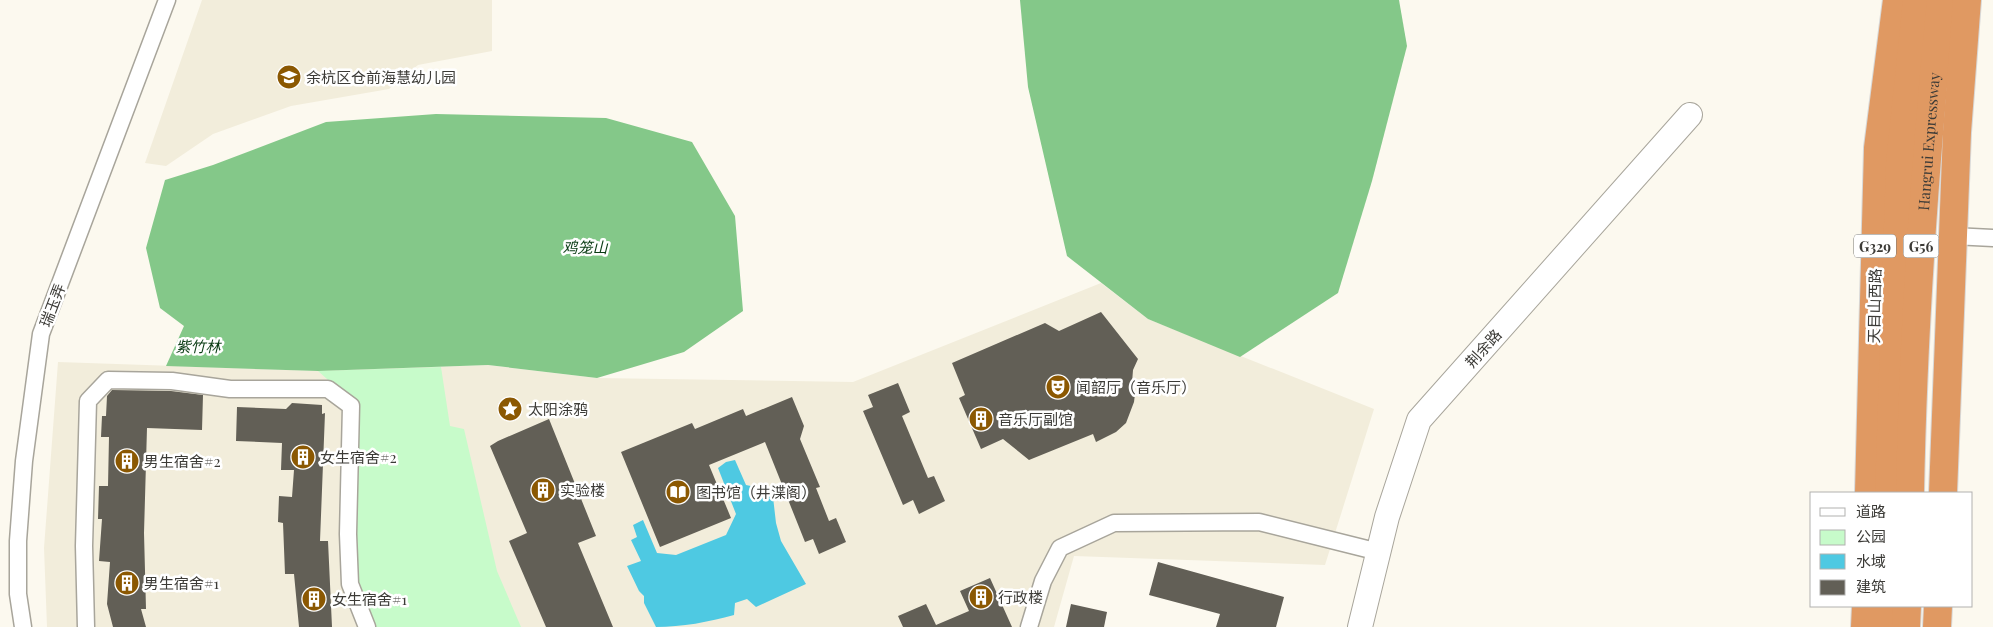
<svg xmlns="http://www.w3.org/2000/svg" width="1993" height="627" viewBox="0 0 1993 627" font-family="'Playfair Display','Noto Sans SC',serif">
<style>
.built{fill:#f2eddb}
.green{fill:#c7fbca}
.forest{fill:#84c889}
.water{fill:#4ec9e2}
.building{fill:#625f56}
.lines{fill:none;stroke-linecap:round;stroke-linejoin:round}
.street-casing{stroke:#a8a59b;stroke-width:19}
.secondary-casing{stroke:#a8a59b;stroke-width:26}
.highway-casing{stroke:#d8d8d7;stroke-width:30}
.street{stroke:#fff;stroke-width:16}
.secondary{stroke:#fff;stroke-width:24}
.highway{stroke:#e09962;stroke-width:28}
.labels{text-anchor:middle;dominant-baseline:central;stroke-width:5;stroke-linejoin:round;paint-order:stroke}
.shield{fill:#fff;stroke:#767673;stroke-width:1}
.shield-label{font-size:14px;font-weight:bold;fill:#3c3b37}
.poi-label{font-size:15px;fill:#3c3b37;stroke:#fff;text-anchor:start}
.street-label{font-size:15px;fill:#3c3b37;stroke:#fff}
.park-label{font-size:15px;font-style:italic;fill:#083a12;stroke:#fff}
</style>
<rect width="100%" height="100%" fill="#fcf9ef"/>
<g class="built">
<polygon points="202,0 492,0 492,51 418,65 389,89 291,106 213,134 166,166 145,163"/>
<polygon points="1101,283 1148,319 1374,409 1325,565 1074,556 1054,627 47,627 44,548 58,362 318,371 488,365 597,378 853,382"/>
</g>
<polygon class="green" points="441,367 450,426 464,429 497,571 521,627 373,627 355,583 355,404 318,371"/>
<g class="forest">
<polygon points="1020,0 1399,0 1407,46 1372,181 1338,293 1240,357 1148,319 1067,256 1028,87"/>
<polygon points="436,114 606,118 692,142 735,216 743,311 684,352 597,378 488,365 318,371 166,366 184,326 160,308 146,248 165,180 213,165 326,122"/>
</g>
<path class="water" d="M735,460L746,485L765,489L773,497L776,523L781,541L806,584L756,607L747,599L735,603L734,615C709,622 682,627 656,627L644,603V596L639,591L627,566L641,561L631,540L637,537L633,525L643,520L657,553L676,555L726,535L736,514L718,468L726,462Z"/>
<g class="building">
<polygon points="1101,312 1138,359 1133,370 1132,383 1135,394 1134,402 1126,423 1116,432 1096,442 1093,434 1029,460 1003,439 981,449 959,398 965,395 952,363 1045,323 1059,331"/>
<polygon points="898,383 910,412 902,416 928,478 934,476 945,501 919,514 913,500 903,505 863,411 873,407 868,395"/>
<polygon points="112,390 171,391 203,395 202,430 147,428 144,533 146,609 141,609 146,627 113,627 107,604 110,562 99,561 102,519 98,519 99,486 108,486 109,437 101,437 102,416 106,416 107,396"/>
<polygon points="792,397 804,426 800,439 820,487 816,488 829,521 836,518 846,542 819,554 813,539 805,542 765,442 709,465 731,518 660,547 621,452 692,423 695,429 743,409 746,416"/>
<polygon points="292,403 322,405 322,414 325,413 320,541 328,541 332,627 299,627 294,574 285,574 283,523 278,522 279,496 292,497 294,470 281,470 282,443 236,441 237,407 286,409"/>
<polygon points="549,419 596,536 578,543 613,627 546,627 509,541 527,533 490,446 498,441"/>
<polygon points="1158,562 1284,597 1276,627 1216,627 1220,614 1149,595"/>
<polygon points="990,578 1012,627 903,627 898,616 926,604 936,625 969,611 960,591"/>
<polygon points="1071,604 1107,612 1104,627 1066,627"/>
</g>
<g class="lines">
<defs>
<g id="street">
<polyline points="1953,236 1993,238"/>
<polyline points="23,627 18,594 18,541 24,461 41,334 167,0"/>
<polyline points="86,627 84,546 88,401 108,380 172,381 230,389 328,389 351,406 348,534 350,584 367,627"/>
<polyline points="1029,627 1043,581 1060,548 1114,523 1259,522 1379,552"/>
</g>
<polyline id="secondary" points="1360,627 1387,517 1419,420 1690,115"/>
<g id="highway">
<polyline points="1869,493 1878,148 1897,0"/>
<polyline points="1889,493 1900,164 1917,0"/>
<path id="s1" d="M1910,493C1913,329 1925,164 1941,0"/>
<polyline points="1943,493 1957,132 1967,0"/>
<polyline points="1865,627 1866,606"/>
<polyline points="1885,627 1885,606"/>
<polyline points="1906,627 1907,606"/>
<polyline points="1937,627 1938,606"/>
</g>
</defs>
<use href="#street" class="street-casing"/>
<use href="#secondary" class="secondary-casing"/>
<use href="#highway" class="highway-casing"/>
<use href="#street" class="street"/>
<use href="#secondary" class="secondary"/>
<use href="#highway" class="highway"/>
</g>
<defs>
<symbol id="school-disc" viewBox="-11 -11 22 22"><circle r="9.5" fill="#8b5802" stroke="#fff"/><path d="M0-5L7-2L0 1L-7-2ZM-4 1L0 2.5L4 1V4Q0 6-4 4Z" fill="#fff"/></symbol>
<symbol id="theatre-disc" viewBox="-11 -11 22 22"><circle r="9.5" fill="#8b5802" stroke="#fff"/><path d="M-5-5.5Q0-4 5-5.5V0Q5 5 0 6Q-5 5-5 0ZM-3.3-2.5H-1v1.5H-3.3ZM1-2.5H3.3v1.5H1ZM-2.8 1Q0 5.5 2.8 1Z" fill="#fff"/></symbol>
<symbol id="sight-disc" viewBox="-11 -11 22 22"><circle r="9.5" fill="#8b5802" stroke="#fff"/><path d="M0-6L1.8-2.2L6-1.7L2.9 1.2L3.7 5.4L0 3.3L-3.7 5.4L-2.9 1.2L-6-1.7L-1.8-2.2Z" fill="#fff"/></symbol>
<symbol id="building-disc" viewBox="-11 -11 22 22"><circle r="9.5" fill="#8b5802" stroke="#fff"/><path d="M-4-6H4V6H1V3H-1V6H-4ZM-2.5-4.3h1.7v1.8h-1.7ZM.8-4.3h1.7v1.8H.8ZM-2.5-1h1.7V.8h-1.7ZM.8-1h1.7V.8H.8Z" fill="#fff"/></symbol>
<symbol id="library-disc" viewBox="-11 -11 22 22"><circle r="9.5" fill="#8b5802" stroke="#fff"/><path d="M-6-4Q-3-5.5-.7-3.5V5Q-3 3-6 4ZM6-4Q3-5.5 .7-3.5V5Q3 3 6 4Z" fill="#fff"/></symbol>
</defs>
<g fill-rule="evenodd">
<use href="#school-disc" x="275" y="63" width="28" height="28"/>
<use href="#theatre-disc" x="1044" y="373" width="28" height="28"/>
<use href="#sight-disc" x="496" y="395" width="28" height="28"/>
<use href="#building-disc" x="967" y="405" width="28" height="28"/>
<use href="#building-disc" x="289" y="443" width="28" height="28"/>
<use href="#building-disc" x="113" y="447" width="28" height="28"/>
<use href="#building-disc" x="529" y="476" width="28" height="28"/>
<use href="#library-disc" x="664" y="478" width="28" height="28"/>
<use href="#building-disc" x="113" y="569" width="28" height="28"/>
<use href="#building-disc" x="967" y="583" width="28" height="28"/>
<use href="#building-disc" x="300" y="585" width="28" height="28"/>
</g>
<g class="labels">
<g class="shield">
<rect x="1854" y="234.5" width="42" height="23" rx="4"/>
<rect x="1903.5" y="234.5" width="35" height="23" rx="4"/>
</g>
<g class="shield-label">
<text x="1875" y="246">G329</text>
<text x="1921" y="246">G56</text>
</g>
<g class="poi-label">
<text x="306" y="77">余杭区仓前海慧幼儿园</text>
<text x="1076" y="387">闻韶厅（音乐厅）</text>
<text x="528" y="409">太阳涂鸦</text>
<text x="998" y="419">音乐厅副馆</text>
<text x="320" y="457">女生宿舍#2</text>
<text x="144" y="461">男生宿舍#2</text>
<text x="560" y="490">实验楼</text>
<text x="696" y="492">图书馆（井渫阁）</text>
<text x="144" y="583">男生宿舍#1</text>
<text x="998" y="597">行政楼</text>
<text x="332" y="599">女生宿舍#1</text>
</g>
<g class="street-label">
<text stroke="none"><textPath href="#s1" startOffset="352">Hangrui Expressway</textPath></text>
<text transform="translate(52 305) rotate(-69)">瑞玉弄</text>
<text transform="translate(1874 306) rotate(-89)">天目山西路</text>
<text transform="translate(1483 348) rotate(-48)">荆余路</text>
</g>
<g class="park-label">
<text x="585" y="247">鸡笼山</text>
<text x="198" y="346">紫竹林</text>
</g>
</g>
<rect x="1810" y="492" width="162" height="115" fill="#ffffff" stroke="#b1b1af"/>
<rect x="1820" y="508" width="25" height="8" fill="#ffffff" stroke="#b1b1af"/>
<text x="1856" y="517" font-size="15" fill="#3c3b37">道路</text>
<rect x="1820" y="530" width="25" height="15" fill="#c7fbca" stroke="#b1b1af"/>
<text x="1856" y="542" font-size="15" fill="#3c3b37">公园</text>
<rect x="1820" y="554" width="25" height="15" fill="#4ec9e2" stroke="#b1b1af"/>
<text x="1856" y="567" font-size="15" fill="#3c3b37">水域</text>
<rect x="1820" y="580" width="25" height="15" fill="#625f56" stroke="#b1b1af"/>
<text x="1856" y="592" font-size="15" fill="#3c3b37">建筑</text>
</svg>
